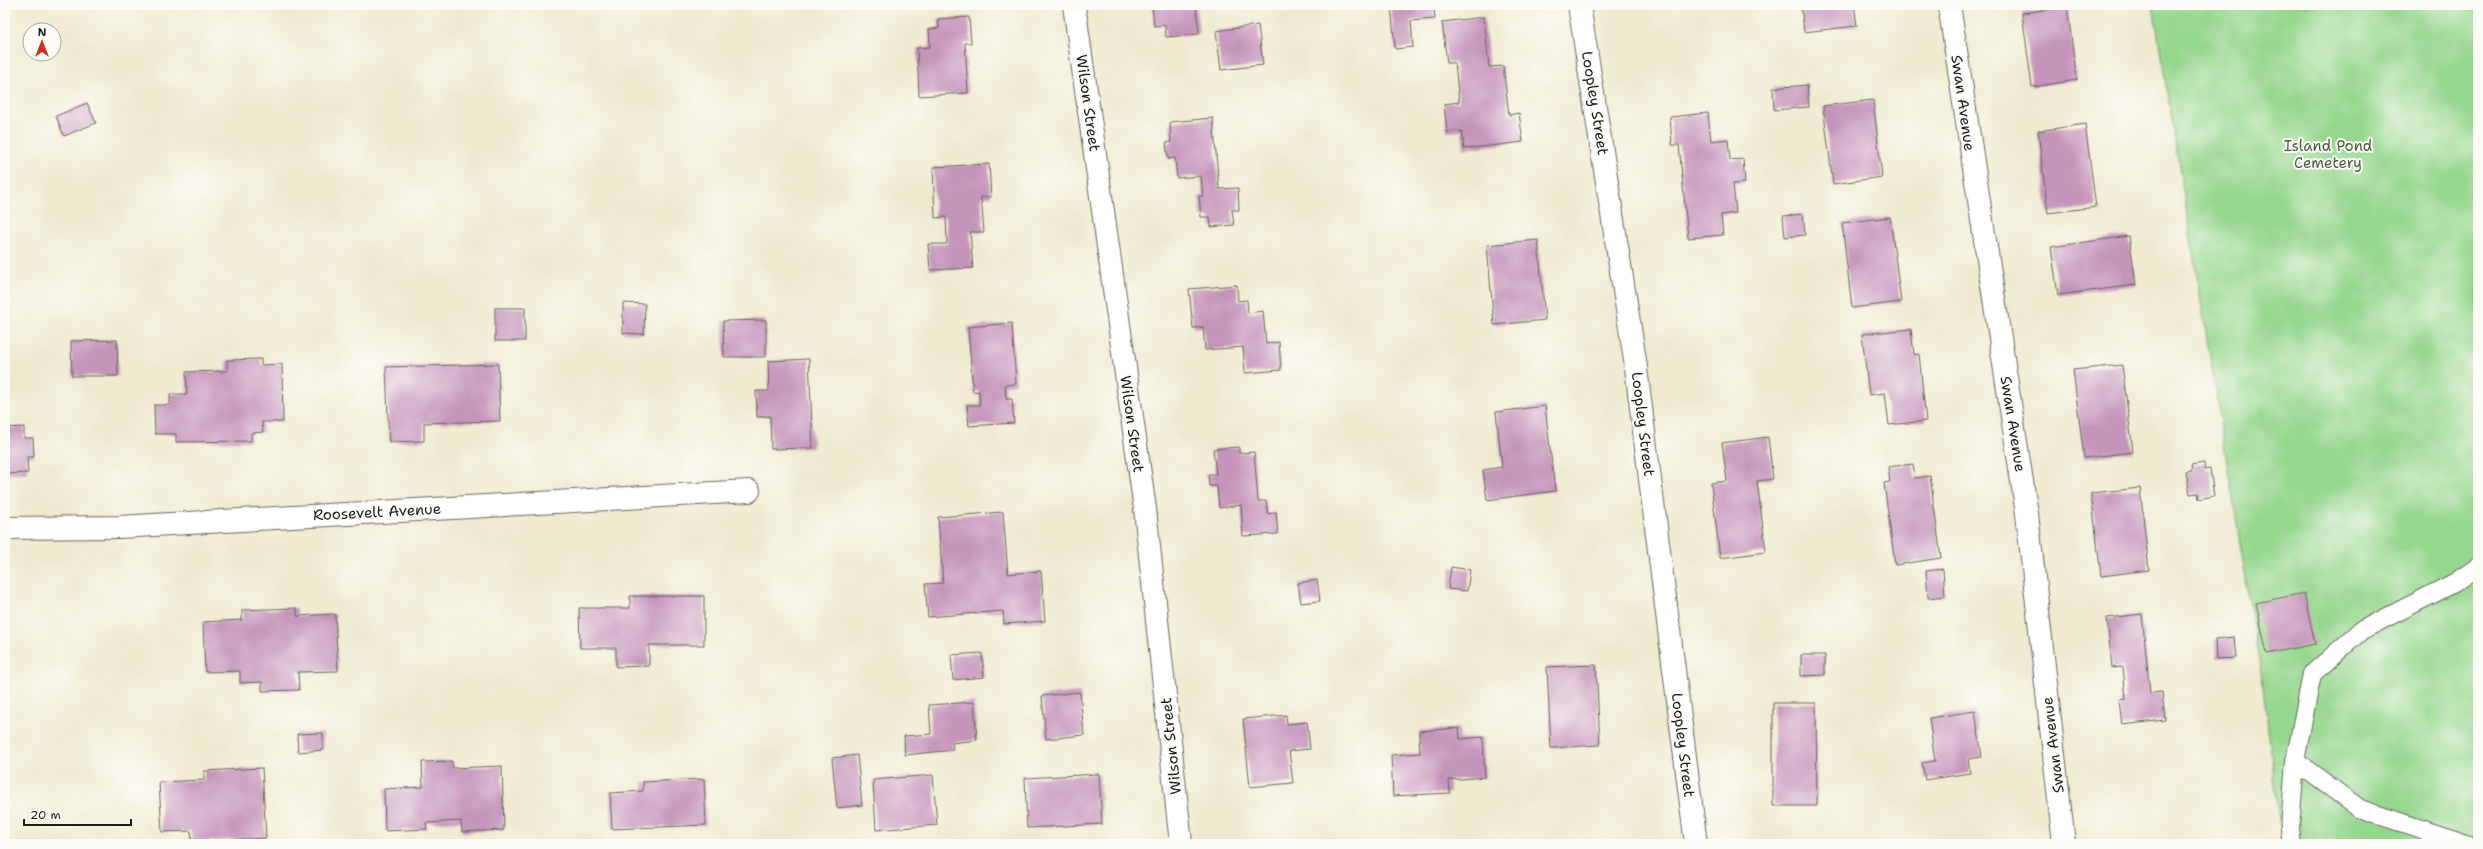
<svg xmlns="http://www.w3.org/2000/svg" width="2483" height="849" viewBox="0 0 2483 849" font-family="'Shantell Sans',sans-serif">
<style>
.green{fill:#96d78e;stroke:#597a55}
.building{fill:#c594bb}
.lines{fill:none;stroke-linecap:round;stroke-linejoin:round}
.service-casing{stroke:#66645b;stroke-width:20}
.minor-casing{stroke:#66645b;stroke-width:24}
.service{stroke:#fff;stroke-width:18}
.minor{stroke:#fff;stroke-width:22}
.labels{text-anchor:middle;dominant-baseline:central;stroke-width:4;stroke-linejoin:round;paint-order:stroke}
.street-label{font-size:15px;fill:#1c1c1c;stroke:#fdfcf7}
.park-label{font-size:15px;fill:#475d44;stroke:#fdfcf7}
</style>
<rect width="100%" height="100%" fill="#fdfcf7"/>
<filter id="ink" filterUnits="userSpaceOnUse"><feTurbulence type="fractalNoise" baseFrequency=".025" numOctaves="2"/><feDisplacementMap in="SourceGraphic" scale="8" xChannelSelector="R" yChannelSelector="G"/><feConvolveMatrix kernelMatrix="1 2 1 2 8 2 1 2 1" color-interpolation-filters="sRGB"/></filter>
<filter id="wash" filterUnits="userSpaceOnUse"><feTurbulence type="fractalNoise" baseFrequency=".012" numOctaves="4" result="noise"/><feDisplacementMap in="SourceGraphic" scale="16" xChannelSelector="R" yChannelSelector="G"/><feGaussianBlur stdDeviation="0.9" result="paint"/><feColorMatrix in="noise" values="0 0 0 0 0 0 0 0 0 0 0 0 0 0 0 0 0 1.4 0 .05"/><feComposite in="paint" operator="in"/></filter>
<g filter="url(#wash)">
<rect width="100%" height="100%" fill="#efead0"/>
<polygon class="green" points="2153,5 2478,5 2478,844 2282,844 2262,679"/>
<g id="blocks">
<g class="building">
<polygon points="1152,5 1196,5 1199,34 1166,37 1165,25 1154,26"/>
<polygon points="1391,5 1434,5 1435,19 1411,21 1413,47 1395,49"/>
<polygon points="1801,5 1854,5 1857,26 1804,32"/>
<polygon points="2067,7 2077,80 2032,87 2022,13"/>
<polygon points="969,17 971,43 965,43 968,93 919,96 917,48 930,47 929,29 939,28 938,19"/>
<polygon points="1484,17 1489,67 1503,66 1509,115 1519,113 1523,142 1464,149 1462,131 1447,132 1444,104 1459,102 1455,63 1447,63 1442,22"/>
<polygon points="1258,25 1263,65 1221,70 1216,31"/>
<polygon points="1807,85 1809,107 1774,110 1773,88"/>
<polygon points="1873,100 1882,177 1833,184 1823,106"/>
<polygon points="87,103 96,123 64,136 56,116"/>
<polygon points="1708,113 1711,141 1728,139 1730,160 1743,159 1745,183 1733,184 1736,213 1721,215 1723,235 1688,238 1679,145 1672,145 1670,117"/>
<polygon points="1213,118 1219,189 1238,188 1239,210 1232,210 1234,225 1211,227 1210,217 1201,217 1199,196 1203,196 1201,176 1177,178 1175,158 1168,159 1166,143 1171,142 1170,122"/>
<polygon points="2085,124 2096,207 2048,213 2038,131"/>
<polygon points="989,164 991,197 981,197 984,232 970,232 973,268 930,270 928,244 947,244 946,217 935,218 933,167"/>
<polygon points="1803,214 1805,235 1785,237 1783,216"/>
<polygon points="1890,217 1901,302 1852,308 1842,223"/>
<polygon points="2129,236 2136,285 2058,295 2051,247"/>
<polygon points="1538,240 1545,320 1494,325 1487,245"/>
<polygon points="1237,285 1238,301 1247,300 1248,313 1263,311 1266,344 1279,342 1281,370 1245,373 1243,347 1205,350 1203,327 1193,328 1189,289"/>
<polygon points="623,303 645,304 644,334 623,333"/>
<rect x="495" y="308" width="30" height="33"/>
<polygon points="766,320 766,357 724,357 723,321"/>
<polygon points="1012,323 1016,384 1005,385 1006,399 1012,399 1014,423 969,426 967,405 980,405 979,391 973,392 968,327"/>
<polygon points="1911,329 1914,355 1919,354 1926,421 1889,425 1885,393 1869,395 1862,334"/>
<polygon points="117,340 118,376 72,376 71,341"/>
<polygon points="261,359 261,365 282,364 283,422 262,422 263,432 251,433 251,441 176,442 176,434 155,434 154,405 170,405 170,394 187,394 186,372 227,371 227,360"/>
<polygon points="809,359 813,448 771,449 770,416 757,417 756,391 769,391 768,361"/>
<polygon points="498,364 500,421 424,423 424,441 389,442 386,367"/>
<polygon points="2122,365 2133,452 2084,458 2073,370"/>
<polygon points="1545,406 1555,491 1487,500 1483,470 1502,467 1496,412"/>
<polygon points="24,427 24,438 33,438 34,457 27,457 28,473 5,474 5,428"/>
<polygon points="1768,437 1773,479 1757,481 1766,552 1720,558 1711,483 1727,481 1722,443"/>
<polygon points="1239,447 1239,453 1254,452 1258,501 1266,501 1268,514 1276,512 1278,534 1243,536 1241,505 1219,508 1217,486 1209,486 1208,474 1216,474 1213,449"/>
<polygon points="2204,463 2205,470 2210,469 2214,496 2199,499 2198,493 2190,494 2186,472 2192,471 2191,465"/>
<polygon points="1913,464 1915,478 1930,476 1941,558 1895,565 1884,483 1890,482 1888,467"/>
<polygon points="2140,488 2149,570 2101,576 2091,493"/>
<polygon points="1003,512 1008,574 1041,571 1045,621 1004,624 1003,611 928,617 925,584 943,583 938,517"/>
<polygon points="1451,567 1470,570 1467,591 1448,589"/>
<polygon points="1943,569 1945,596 1928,598 1926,571"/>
<polygon points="1317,580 1320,601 1301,603 1298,583"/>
<polygon points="2304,593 2315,644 2267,654 2256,603"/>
<polygon points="630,596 704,596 704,645 649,645 649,666 616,667 616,648 580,648 579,608 630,608"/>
<polygon points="297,608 297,616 335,614 338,671 298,672 299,690 262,691 262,682 240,683 240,671 205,672 203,622 242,620 242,610"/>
<polygon points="2142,614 2150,693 2162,692 2165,720 2122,725 2119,700 2126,699 2123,667 2112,668 2107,618"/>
<polygon points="2234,637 2236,658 2216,659 2215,639"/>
<polygon points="982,653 984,677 953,680 951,655"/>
<polygon points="1801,655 1825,655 1825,675 1801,676"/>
<polygon points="1596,665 1600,745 1551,748 1547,667"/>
<polygon points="1080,692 1084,735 1046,739 1042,696"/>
<polygon points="974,702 977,740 952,743 953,750 905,755 904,736 931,734 929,705"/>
<polygon points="1773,703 1816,703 1817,806 1773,806"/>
<polygon points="1975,711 1982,757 1968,759 1970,773 1925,780 1922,763 1935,761 1929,718"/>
<polygon points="1286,715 1287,724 1307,722 1310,749 1289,751 1293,783 1250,787 1243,719"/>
<polygon points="1459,728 1460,739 1483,737 1485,777 1449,780 1450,793 1393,796 1391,755 1420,753 1419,731"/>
<polygon points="323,733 323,750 298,752 297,734"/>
<polygon points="857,755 862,805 837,808 832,758"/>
<polygon points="452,761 453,768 502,766 504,830 462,832 461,821 426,823 427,829 385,831 384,789 423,787 422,762"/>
<polygon points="262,768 266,838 192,842 191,831 162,832 159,782 204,780 204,771"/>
<polygon points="1099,774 1102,824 1027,828 1025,778"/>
<polygon points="933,775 937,825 876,830 873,780"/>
<polygon points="704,779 706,825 612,829 610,793 643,791 643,782"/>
</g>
</g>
</g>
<g filter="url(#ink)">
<use href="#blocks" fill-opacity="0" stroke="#66645b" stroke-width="1"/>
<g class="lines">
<defs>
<g id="service">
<polyline points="2295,761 2312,674 2362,630 2454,583 2478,567"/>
<polyline points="2292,844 2290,829 2295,761 2360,809 2467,844"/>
</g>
<g id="minor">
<polyline points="1074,5 1145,509 1181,844"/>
<polyline points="1579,5 1635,360 1696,844"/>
<polyline points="1949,5 2027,514 2064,844"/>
<polyline points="5,528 119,527 749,491"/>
</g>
</defs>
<use href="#service" class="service-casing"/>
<use href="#minor" class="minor-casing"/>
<use href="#service" class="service"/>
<use href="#minor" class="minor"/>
</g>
</g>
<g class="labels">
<g class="street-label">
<text transform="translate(1088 103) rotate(82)">Wilson Street</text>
<text transform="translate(1595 103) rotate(81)">Loopley Street</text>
<text transform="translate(1963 103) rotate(82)">Swan Avenue</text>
<text transform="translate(1132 424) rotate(82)">Wilson Street</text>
<text transform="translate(1643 424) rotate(83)">Loopley Street</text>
<text transform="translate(2013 424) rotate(81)">Swan Avenue</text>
<text transform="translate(377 512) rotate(-3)">Roosevelt Avenue</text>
<text transform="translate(1683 745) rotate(83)">Loopley Street</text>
<text transform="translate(2053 745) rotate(-97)">Swan Avenue</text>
<text transform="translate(1171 746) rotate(-96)">Wilson Street</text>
</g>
<g class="park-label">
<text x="2328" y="146">Island Pond<tspan x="2328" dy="17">Cemetery</tspan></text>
</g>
</g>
<rect width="2483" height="849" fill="none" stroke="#fdfcf7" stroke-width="20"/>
<g transform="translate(42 42)"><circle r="19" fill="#fdfcf7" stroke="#a3a29f"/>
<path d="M0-3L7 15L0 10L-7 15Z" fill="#c8321e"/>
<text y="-6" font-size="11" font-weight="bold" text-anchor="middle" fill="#1c1c1c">N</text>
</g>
<path d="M24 819v6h107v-6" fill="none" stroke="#1c1c1c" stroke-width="2"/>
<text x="30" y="819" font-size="12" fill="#1c1c1c" stroke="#fdfcf7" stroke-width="3" paint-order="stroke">20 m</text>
</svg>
